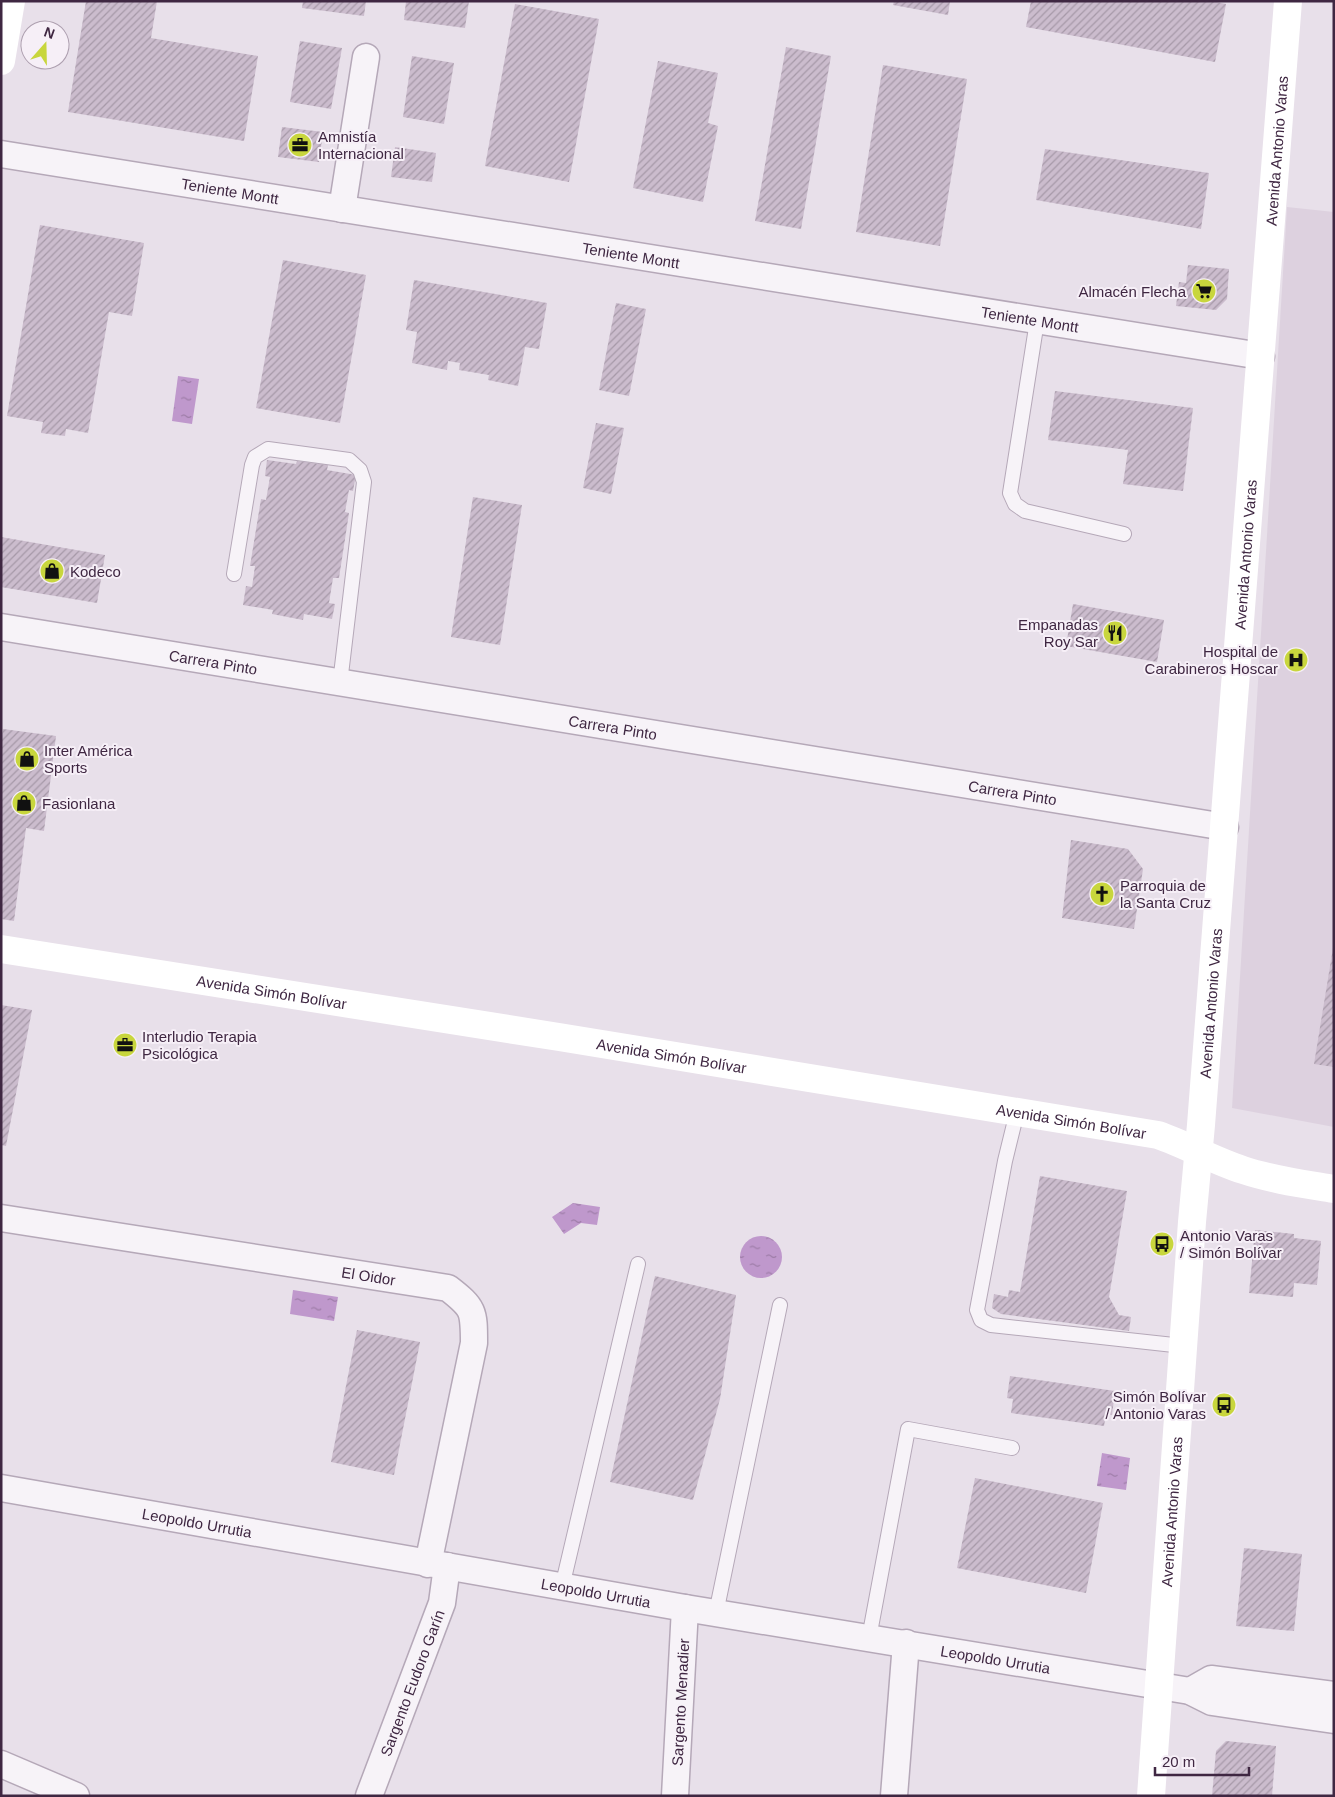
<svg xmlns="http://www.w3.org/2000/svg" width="1335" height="1797" viewBox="0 0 1335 1797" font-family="Helvetica,sans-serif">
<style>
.built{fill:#ddd1df}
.water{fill:url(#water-ripples)}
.building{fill:url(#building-hatch)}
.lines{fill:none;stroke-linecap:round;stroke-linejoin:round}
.lane-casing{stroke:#b5a8b8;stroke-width:16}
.street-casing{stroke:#b5a8b8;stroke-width:29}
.lane{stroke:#f7f3f8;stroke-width:14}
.street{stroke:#f7f3f8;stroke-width:26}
.secondary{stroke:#fff;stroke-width:28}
.labels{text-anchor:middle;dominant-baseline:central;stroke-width:4;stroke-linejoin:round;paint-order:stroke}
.poi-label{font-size:15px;fill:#3f2742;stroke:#f6eff7;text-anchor:start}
.street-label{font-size:15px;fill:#3f2742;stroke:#f6eff7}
</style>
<defs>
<pattern id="water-ripples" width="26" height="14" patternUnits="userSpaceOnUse" patternTransform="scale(1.25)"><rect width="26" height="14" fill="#bf98cc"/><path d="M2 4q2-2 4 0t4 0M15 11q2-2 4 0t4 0" fill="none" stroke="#9d7ca7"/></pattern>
<pattern id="building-hatch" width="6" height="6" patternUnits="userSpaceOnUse" patternTransform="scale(1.25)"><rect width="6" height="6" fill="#cbbccd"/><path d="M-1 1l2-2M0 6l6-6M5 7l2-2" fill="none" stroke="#a699a8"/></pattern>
</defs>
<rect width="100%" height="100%" fill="#e8e0ea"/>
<polygon class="built" points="1287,207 1334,212 1334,1127 1232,1108"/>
<g class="water">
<polygon points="178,376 199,379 192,424 172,421"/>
<polygon points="573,1203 600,1207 597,1225 581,1223 564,1234 552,1217"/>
<circle cx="761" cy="1257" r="21"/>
<polygon points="293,1290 338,1297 334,1321 290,1314"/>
<polygon points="1102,1453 1130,1458 1126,1490 1097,1486"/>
</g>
<g class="building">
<polygon points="86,1 157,1 151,38 258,56 244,141 68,112"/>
<polygon points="303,1 366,1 364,16 302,8"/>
<polygon points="406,1 469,1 465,28 404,20"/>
<polygon points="894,1 950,1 948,15 893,5"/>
<polygon points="1031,1 1212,1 1226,4 1215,62 1026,27"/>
<polygon points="515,4 599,19 569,182 485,166"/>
<polygon points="300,41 342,48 331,109 290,102"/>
<polygon points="786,47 831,56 801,229 755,221"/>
<polygon points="412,56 454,63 444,124 403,117"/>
<polygon points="658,61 718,73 708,123 718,126 703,202 633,188"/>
<polygon points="883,65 967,79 940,246 856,232"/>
<polygon points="282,127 323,132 319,162 278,157"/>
<polygon points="395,147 436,153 432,182 391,177"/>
<polygon points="1045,149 1209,173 1201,229 1036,200"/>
<polygon points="40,225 144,243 132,316 109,312 88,433 66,429 65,436 41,433 43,422 7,416"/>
<polygon points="283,260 366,275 340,423 256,408"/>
<polygon points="1188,265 1229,269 1227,299 1216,310 1176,306 1179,282 1186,283"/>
<polygon points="414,280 547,303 539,349 525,347 518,386 488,380 489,375 459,370 460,363 448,361 447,370 412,363 417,332 406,330"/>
<polygon points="616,303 646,309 629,396 599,390"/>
<polygon points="1055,391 1193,408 1183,491 1123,484 1128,450 1048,440"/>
<polygon points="596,423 624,428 611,494 583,488"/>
<polygon points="267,460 296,464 297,461 328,465 327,470 356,475 353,491 349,490 345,512 349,513 339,578 333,578 329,603 335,604 332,619 304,614 303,620 272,614 273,610 243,605 246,586 252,587 255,566 250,566 261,499 266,500 270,477 265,476"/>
<polygon points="473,497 522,505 500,645 451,637"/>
<polygon points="1,537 105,555 97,603 1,587"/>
<polygon points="1073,604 1164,620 1157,662 1066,646"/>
<polygon points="3,729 56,736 44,831 26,828 14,921 1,919 1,743"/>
<polygon points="1071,840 1128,849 1143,869 1134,929 1062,918"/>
<polygon points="1333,948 1334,948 1334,1067 1314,1064"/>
<polygon points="1,1005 32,1010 6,1146 1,1145"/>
<polygon points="1040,1176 1127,1191 1109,1297 1119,1315 1131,1317 1129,1331 1001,1314 992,1308 994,1294 1008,1297 1009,1290 1020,1292"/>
<polygon points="1255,1230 1294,1234 1294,1238 1321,1241 1317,1285 1294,1283 1293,1297 1249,1293"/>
<polygon points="655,1276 736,1295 720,1399 693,1500 610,1482"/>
<polygon points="357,1330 420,1342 394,1475 331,1462"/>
<polygon points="1010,1376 1115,1391 1112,1415 1106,1414 1104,1426 1011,1413 1013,1399 1007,1398"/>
<polygon points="975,1478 1103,1503 1086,1593 957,1568"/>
<polygon points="1244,1548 1302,1554 1294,1631 1236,1626"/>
<polygon points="1226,1741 1276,1746 1272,1796 1212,1796 1216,1751"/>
</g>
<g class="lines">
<defs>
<g id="lane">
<polyline points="1037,321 1010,493 1015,504 1025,511 1124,534"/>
<polyline points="234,574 252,465 255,457 268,449 349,460 360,470 364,482 340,683"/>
<polyline points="1017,1112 1005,1161 977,1310 981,1320 991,1325 1183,1346"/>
<polyline points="562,1587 638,1264"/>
<polyline points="716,1613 780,1305"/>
<polyline points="869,1638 908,1429 1012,1448"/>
</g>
<g id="street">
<path id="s1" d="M1,154L1261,356"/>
<polyline points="342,209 366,57"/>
<path id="s2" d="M1,627L1225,827"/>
<path id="s3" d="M1,1218L448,1288C474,1308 474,1311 474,1343L428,1564"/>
<path id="s4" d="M1,1488L685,1608L1190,1691L1212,1702L1334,1720"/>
<polyline points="1190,1691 1211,1679 1334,1695"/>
<polyline points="1,1764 76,1796"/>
<path id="s5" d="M369,1796L442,1603L447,1566"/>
<path id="s6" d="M675,1796L685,1608"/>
<polyline points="894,1796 906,1643"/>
</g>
</defs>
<use href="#lane" class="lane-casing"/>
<use href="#street" class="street-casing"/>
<use href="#lane" class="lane"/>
<use href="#street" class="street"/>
<g class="secondary">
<polyline points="1,61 11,1"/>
<path id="s7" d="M1,949L559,1037L1158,1135C1187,1145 1214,1161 1243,1170C1273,1180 1304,1184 1334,1189"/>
<path id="s8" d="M1151,1796L1192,1222L1201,1125L1288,1"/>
</g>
</g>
<defs>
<symbol id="office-disc" viewBox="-11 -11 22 22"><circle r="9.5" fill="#c8d63d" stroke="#f6eff7"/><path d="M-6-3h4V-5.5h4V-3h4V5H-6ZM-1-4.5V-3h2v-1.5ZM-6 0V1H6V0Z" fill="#111"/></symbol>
<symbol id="supermarket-disc" viewBox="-11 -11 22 22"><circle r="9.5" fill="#c8d63d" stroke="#f6eff7"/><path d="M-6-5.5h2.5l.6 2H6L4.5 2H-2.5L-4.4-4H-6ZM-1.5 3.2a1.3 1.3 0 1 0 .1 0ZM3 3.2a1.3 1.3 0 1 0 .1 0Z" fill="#111"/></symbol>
<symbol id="shop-disc" viewBox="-11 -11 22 22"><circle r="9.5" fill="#c8d63d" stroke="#f6eff7"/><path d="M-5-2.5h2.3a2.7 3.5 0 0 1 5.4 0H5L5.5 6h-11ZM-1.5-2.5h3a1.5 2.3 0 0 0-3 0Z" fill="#111"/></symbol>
<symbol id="restaurant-disc" viewBox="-11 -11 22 22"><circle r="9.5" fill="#c8d63d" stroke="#f6eff7"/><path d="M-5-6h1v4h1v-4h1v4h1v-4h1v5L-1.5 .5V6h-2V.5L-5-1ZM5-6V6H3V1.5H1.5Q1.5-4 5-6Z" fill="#111"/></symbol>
<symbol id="hospital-disc" viewBox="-11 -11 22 22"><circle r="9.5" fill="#c8d63d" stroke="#f6eff7"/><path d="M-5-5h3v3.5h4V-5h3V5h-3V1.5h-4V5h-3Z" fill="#111"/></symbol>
<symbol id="church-disc" viewBox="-11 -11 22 22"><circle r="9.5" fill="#c8d63d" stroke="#f6eff7"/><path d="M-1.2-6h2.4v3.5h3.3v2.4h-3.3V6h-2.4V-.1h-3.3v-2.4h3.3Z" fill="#111"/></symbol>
<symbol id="bus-disc" viewBox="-11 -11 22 22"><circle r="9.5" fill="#c8d63d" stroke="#f6eff7"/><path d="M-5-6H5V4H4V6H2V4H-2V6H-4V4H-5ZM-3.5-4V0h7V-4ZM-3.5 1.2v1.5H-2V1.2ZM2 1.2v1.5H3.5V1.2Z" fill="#111"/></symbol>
</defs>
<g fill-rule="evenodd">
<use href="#office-disc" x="286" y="131" width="28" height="28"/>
<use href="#supermarket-disc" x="1190" y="277" width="28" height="28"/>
<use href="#shop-disc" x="38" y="557" width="28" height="28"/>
<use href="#restaurant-disc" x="1101" y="619" width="28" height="28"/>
<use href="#hospital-disc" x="1282" y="646" width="28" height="28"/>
<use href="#shop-disc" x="13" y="745" width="28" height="28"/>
<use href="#shop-disc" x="10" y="789" width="28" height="28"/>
<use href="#church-disc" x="1088" y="880" width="28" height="28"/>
<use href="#office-disc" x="111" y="1031" width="28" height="28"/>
<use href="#bus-disc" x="1148" y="1230" width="28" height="28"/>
<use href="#bus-disc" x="1210" y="1391" width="28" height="28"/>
</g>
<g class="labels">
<g class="poi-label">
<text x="318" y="136">Amnistía<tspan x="318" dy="17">Internacional</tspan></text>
<text x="1186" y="291" text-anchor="end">Almacén Flecha</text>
<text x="70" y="571">Kodeco</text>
<text x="1098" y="624" text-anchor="end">Empanadas<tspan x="1098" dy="17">Roy Sar</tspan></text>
<text x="1278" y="651" text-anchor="end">Hospital de<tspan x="1278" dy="17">Carabineros Hoscar</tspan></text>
<text x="44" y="750">Inter América<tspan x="44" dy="17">Sports</tspan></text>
<text x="42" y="803">Fasionlana</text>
<text x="1120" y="885">Parroquia de<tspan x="1120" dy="17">la Santa Cruz</tspan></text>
<text x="142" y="1036">Interludio Terapia<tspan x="142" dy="17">Psicológica</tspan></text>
<text x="1180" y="1235">Antonio Varas<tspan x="1180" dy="17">/ Simón Bolívar</tspan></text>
<text x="1206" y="1396" text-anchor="end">Simón Bolívar<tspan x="1206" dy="17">/ Antonio Varas</tspan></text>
</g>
<g class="street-label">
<text stroke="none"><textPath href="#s8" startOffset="1650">Avenida Antonio Varas</textPath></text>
<text stroke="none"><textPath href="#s1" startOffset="232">Teniente Montt</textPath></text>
<text stroke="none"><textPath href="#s1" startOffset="638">Teniente Montt</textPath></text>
<text stroke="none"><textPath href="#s1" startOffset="1042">Teniente Montt</textPath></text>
<text stroke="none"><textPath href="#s8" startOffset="1245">Avenida Antonio Varas</textPath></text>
<text stroke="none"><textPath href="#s2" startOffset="215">Carrera Pinto</textPath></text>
<text stroke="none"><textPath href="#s2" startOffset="620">Carrera Pinto</textPath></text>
<text stroke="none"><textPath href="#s2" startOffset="1025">Carrera Pinto</textPath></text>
<text stroke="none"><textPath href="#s7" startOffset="274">Avenida Simón Bolívar</textPath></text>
<text stroke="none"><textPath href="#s8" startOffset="795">Avenida Antonio Varas</textPath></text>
<text stroke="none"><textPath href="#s7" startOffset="679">Avenida Simón Bolívar</textPath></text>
<text stroke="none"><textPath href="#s7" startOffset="1084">Avenida Simón Bolívar</textPath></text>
<text stroke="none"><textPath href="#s3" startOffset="372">El Oidor</textPath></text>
<text stroke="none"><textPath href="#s8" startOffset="285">Avenida Antonio Varas</textPath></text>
<text stroke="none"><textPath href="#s4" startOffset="199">Leopoldo Urrutia</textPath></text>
<text stroke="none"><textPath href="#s4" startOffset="604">Leopoldo Urrutia</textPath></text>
<text stroke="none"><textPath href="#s4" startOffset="1009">Leopoldo Urrutia</textPath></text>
<text stroke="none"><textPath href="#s5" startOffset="121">Sargento Eudoro Garín</textPath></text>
<text stroke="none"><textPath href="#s6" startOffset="94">Sargento Menadier</textPath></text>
</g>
</g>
<rect width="1335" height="1797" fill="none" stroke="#3f2742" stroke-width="5"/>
<g transform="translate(45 45) rotate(20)"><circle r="24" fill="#f6eff7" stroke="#ad9faf"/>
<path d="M0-4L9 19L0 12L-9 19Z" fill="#c8d63d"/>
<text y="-8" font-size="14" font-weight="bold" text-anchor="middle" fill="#3f2742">N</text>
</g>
<path d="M1155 1767v8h94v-8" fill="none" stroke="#3f2742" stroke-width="2.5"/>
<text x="1162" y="1767" font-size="15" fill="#3f2742" stroke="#f6eff7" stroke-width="4" paint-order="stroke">20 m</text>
</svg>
